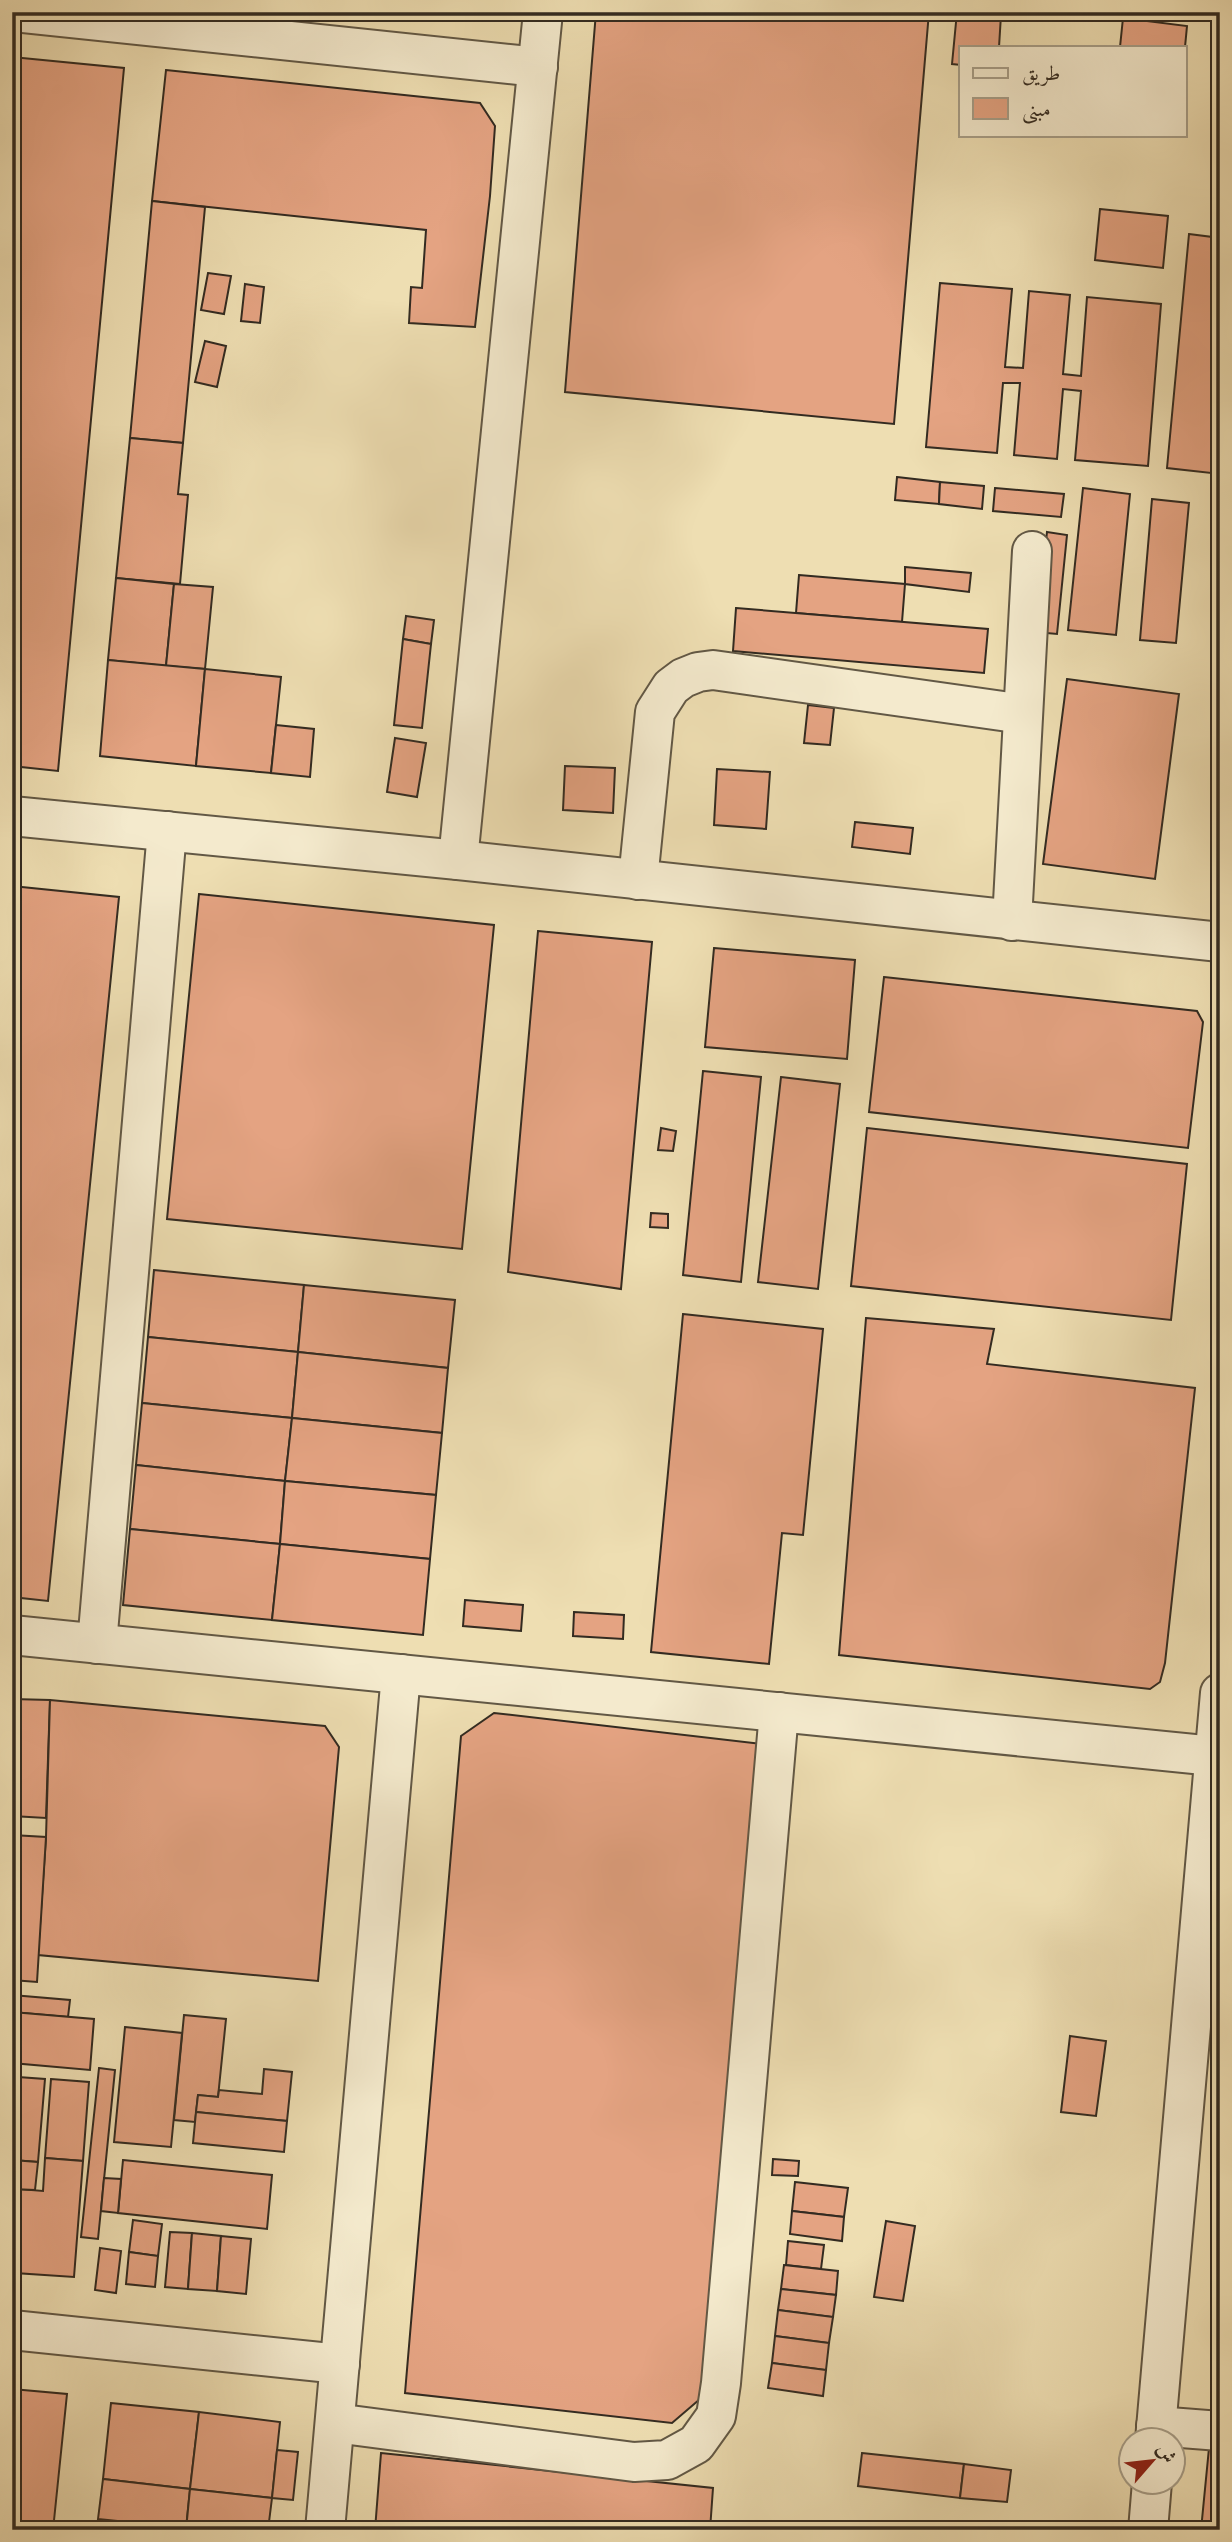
<svg xmlns="http://www.w3.org/2000/svg" width="1232" height="2542" viewBox="0 0 1232 2542" font-family="'IM FELL DW Pica',Amiri,serif">
<style>
.building{fill:#e4a382;stroke:#332b21;stroke-width:2}
.lines{fill:none;stroke-linecap:round;stroke-linejoin:round}
.minor-casing{stroke:#625845;stroke-width:42}
.minor{stroke:#f4eacd;stroke-width:38}
</style>
<rect width="100%" height="100%" fill="#eedeb2"/>
<filter id="stains"><feTurbulence type="fractalNoise" baseFrequency=".00286" numOctaves="4"/><feColorMatrix values="0 0 0 0 .2 0 0 0 0 .09 0 0 0 0 .02 0 0 0 .5 -.17"/></filter>
<radialGradient id="worn" r=".72"><stop offset=".6" stop-color="#630" stop-opacity="0"/><stop offset="1" stop-color="#630" stop-opacity=".3"/></radialGradient>
<g class="building">
<polygon points="596,12 929,12 894,424 565,392"/>
<polygon points="957,12 1001,15 999,47 961,47 961,65 952,64"/>
<polygon points="1123,18 1187,26 1185,47 1120,47"/>
<polygon points="12,57 124,68 58,771 12,766"/>
<polygon points="166,70 480,103 495,126 490,196 475,327 409,323 411,287 422,288 426,230 152,201"/>
<polygon points="152,201 205,207 183,443 130,438"/>
<polygon points="1100,209 1168,216 1163,268 1095,260"/>
<polygon points="1189,234 1220,238 1220,474 1167,468"/>
<polygon points="208,273 231,276 224,314 201,310"/>
<polygon points="940,283 1012,289 1005,367 1023,368 1029,291 1070,295 1063,374 1081,376 1087,297 1161,304 1148,466 1075,460 1081,391 1063,389 1057,459 1014,455 1020,383 1003,383 997,453 926,447"/>
<polygon points="245,284 264,287 260,323 241,321"/>
<polygon points="205,341 226,346 217,387 195,382"/>
<polygon points="130,438 183,443 178,494 188,495 180,584 116,578"/>
<polygon points="897,477 940,482 939,504 895,500"/>
<polygon points="940,482 984,486 982,509 939,504"/>
<polygon points="995,488 1064,494 1061,517 993,511"/>
<polygon points="1083,488 1130,494 1116,635 1068,630"/>
<polygon points="1152,499 1189,503 1176,643 1140,640"/>
<polygon points="1047,532 1067,535 1057,634 1036,632"/>
<polygon points="905,567 971,573 969,592 905,584"/>
<polygon points="799,575 905,584 902,622 796,613"/>
<polygon points="116,578 174,584 166,666 108,660"/>
<polygon points="174,584 213,587 205,669 166,666"/>
<polygon points="736,608 988,629 984,673 733,651"/>
<polygon points="406,616 434,620 431,644 403,639"/>
<polygon points="403,639 431,644 422,728 394,725"/>
<polygon points="108,660 205,669 196,766 100,756"/>
<polygon points="205,669 281,677 271,773 196,766"/>
<polygon points="1067,679 1179,694 1155,879 1043,864"/>
<polygon points="808,705 834,708 830,745 804,743"/>
<polygon points="276,725 314,729 310,777 271,773"/>
<polygon points="395,738 426,743 417,797 387,792"/>
<polygon points="565,766 615,768 613,813 563,810"/>
<polygon points="717,769 770,772 766,829 714,825"/>
<polygon points="855,822 913,828 910,854 852,847"/>
<polygon points="12,886 119,897 48,1601 12,1597"/>
<polygon points="199,894 494,925 462,1249 167,1219"/>
<polygon points="538,931 652,942 621,1289 508,1272"/>
<polygon points="714,948 855,960 847,1059 705,1047"/>
<polygon points="884,977 1197,1011 1203,1022 1188,1148 869,1112"/>
<polygon points="703,1071 761,1077 741,1282 683,1275"/>
<polygon points="781,1077 840,1084 818,1289 758,1282"/>
<polygon points="661,1128 676,1131 673,1151 658,1150"/>
<polygon points="867,1128 1187,1164 1171,1320 851,1286"/>
<polygon points="651,1213 668,1214 668,1228 650,1227"/>
<polygon points="154,1270 304,1285 298,1352 148,1337"/>
<polygon points="304,1285 455,1300 448,1368 298,1352"/>
<polygon points="683,1314 823,1329 803,1535 782,1533 769,1664 651,1652"/>
<polygon points="866,1318 994,1329 987,1364 1195,1388 1165,1663 1160,1682 1150,1689 839,1655"/>
<polygon points="148,1337 298,1352 292,1418 142,1403"/>
<polygon points="298,1352 448,1368 442,1433 292,1418"/>
<polygon points="142,1403 292,1418 285,1481 136,1465"/>
<polygon points="292,1418 442,1433 436,1495 285,1481"/>
<polygon points="136,1465 285,1481 280,1544 130,1529"/>
<polygon points="285,1481 436,1495 430,1559 280,1544"/>
<polygon points="130,1529 280,1544 272,1620 123,1605"/>
<polygon points="280,1544 430,1559 423,1635 272,1620"/>
<polygon points="465,1600 523,1605 521,1631 463,1626"/>
<polygon points="574,1612 624,1615 623,1639 573,1636"/>
<polygon points="12,1699 50,1700 46,1818 12,1816"/>
<polygon points="50,1700 325,1726 339,1747 318,1981 38,1955 46,1837"/>
<polygon points="494,1713 771,1745 714,2387 672,2423 405,2393 461,1736"/>
<polygon points="12,1835 46,1837 37,1982 12,1980"/>
<polygon points="12,1995 70,2000 68,2017 12,2012"/>
<polygon points="12,2012 94,2019 90,2070 12,2063"/>
<polygon points="184,2015 226,2019 218,2097 198,2095 195,2122 174,2120"/>
<polygon points="125,2027 182,2033 171,2147 114,2142"/>
<polygon points="1070,2036 1106,2041 1096,2116 1061,2112"/>
<polygon points="99,2068 115,2070 98,2239 81,2237"/>
<polygon points="264,2069 292,2072 287,2121 196,2112 198,2095 218,2097 219,2090 262,2094"/>
<polygon points="12,2076 18,2077 12,2144"/>
<polygon points="18,2077 45,2079 38,2162 12,2160"/>
<polygon points="51,2079 89,2082 83,2161 45,2158"/>
<polygon points="196,2112 287,2121 284,2152 193,2143"/>
<polygon points="45,2158 83,2161 74,2277 15,2273 19,2189 43,2191"/>
<polygon points="773,2159 799,2161 798,2176 772,2175"/>
<polygon points="12,2160 38,2162 35,2190 12,2189"/>
<polygon points="123,2160 272,2175 267,2229 118,2213"/>
<polygon points="104,2178 121,2179 118,2213 101,2211"/>
<polygon points="795,2182 848,2188 844,2217 792,2211"/>
<polygon points="792,2211 844,2217 842,2241 790,2234"/>
<polygon points="133,2220 162,2224 158,2256 129,2252"/>
<polygon points="886,2221 915,2226 903,2301 874,2297"/>
<polygon points="170,2232 192,2233 188,2289 165,2287"/>
<polygon points="192,2233 221,2236 217,2291 188,2289"/>
<polygon points="221,2236 251,2239 246,2294 217,2291"/>
<polygon points="788,2241 824,2245 821,2269 786,2265"/>
<polygon points="100,2248 121,2251 116,2293 95,2290"/>
<polygon points="129,2252 158,2256 155,2287 126,2284"/>
<polygon points="784,2265 838,2271 836,2295 781,2289"/>
<polygon points="781,2289 836,2295 833,2317 778,2310"/>
<polygon points="778,2310 833,2317 829,2343 775,2336"/>
<polygon points="775,2336 829,2343 826,2370 772,2363"/>
<polygon points="772,2363 826,2370 823,2396 768,2388"/>
<polygon points="12,2389 67,2394 53,2530 12,2530"/>
<polygon points="111,2403 199,2412 190,2489 103,2479"/>
<polygon points="199,2412 280,2422 272,2498 190,2489"/>
<polygon points="1209,2448 1220,2449 1220,2530 1201,2530"/>
<polygon points="277,2450 298,2452 293,2500 272,2498"/>
<polygon points="381,2453 713,2488 710,2530 375,2530"/>
<polygon points="862,2453 964,2464 960,2498 858,2486"/>
<polygon points="964,2464 1011,2470 1007,2502 960,2498"/>
<polygon points="103,2479 190,2489 186,2528 98,2519"/>
<polygon points="190,2489 272,2498 268,2530 186,2530"/>
</g>
<g class="lines">
<defs>
<g id="minor">
<polyline points="14,12 538,67"/>
<polyline points="12,816 458,860 1220,942"/>
<polyline points="458,860 543,12"/>
<polyline points="638,880 655,712 671,687 683,678 698,672 713,670 1023,714"/>
<polyline points="1012,921 1032,551"/>
<polyline points="12,1635 1214,1756"/>
<polyline points="97,1644 167,831"/>
<polyline points="12,2330 340,2364"/>
<polyline points="335,2423 634,2462 667,2460 696,2444 716,2416 721,2383 779,1712"/>
<polyline points="1156,2426 1220,2431"/>
<polyline points="1155,2440 1220,1693"/>
<polyline points="325,2530 401,1674"/>
<polyline points="1148,2530 1152,2482"/>
</g>
</defs>
<use href="#minor" class="minor-casing"/>
<use href="#minor" class="minor"/>
</g>
<rect width="1232" height="2542" fill="none" stroke="#eedeb2" stroke-width="42"/>
<rect x="14" y="14" width="1204" height="2514" fill="none" stroke="#332b21" stroke-width="3.5"/>
<rect x="21" y="21" width="1190" height="2500" fill="none" stroke="#332b21" stroke-width="2"/>
<rect x="959" y="46" width="228" height="91" fill="#f4eacd" stroke="#a79e88" stroke-width="2"/>
<rect x="973" y="68" width="35" height="10" fill="#f4eacd" stroke="#a79e88" stroke-width="2"/>
<text x="1022" y="80" font-size="21" fill="#332b21">طريق</text>
<rect x="973" y="98" width="35" height="21" fill="#e4a382" stroke="#a79e88" stroke-width="2"/>
<text x="1022" y="116" font-size="21" fill="#332b21">مبنى</text>
<g transform="translate(1152 2461) rotate(62)"><circle r="33" fill="#f4eacd" stroke="#a79e88" stroke-width="2"/>
<path d="M0-5L12 26L0 18L-12 26Z" fill="#8f2418"/>
<text y="-10" font-size="19" font-weight="bold" text-anchor="middle" fill="#332b21">ش</text>
</g>
<rect width="100%" height="100%" filter="url(#stains)"/>
<rect width="100%" height="100%" fill="url(#worn)"/>
</svg>
